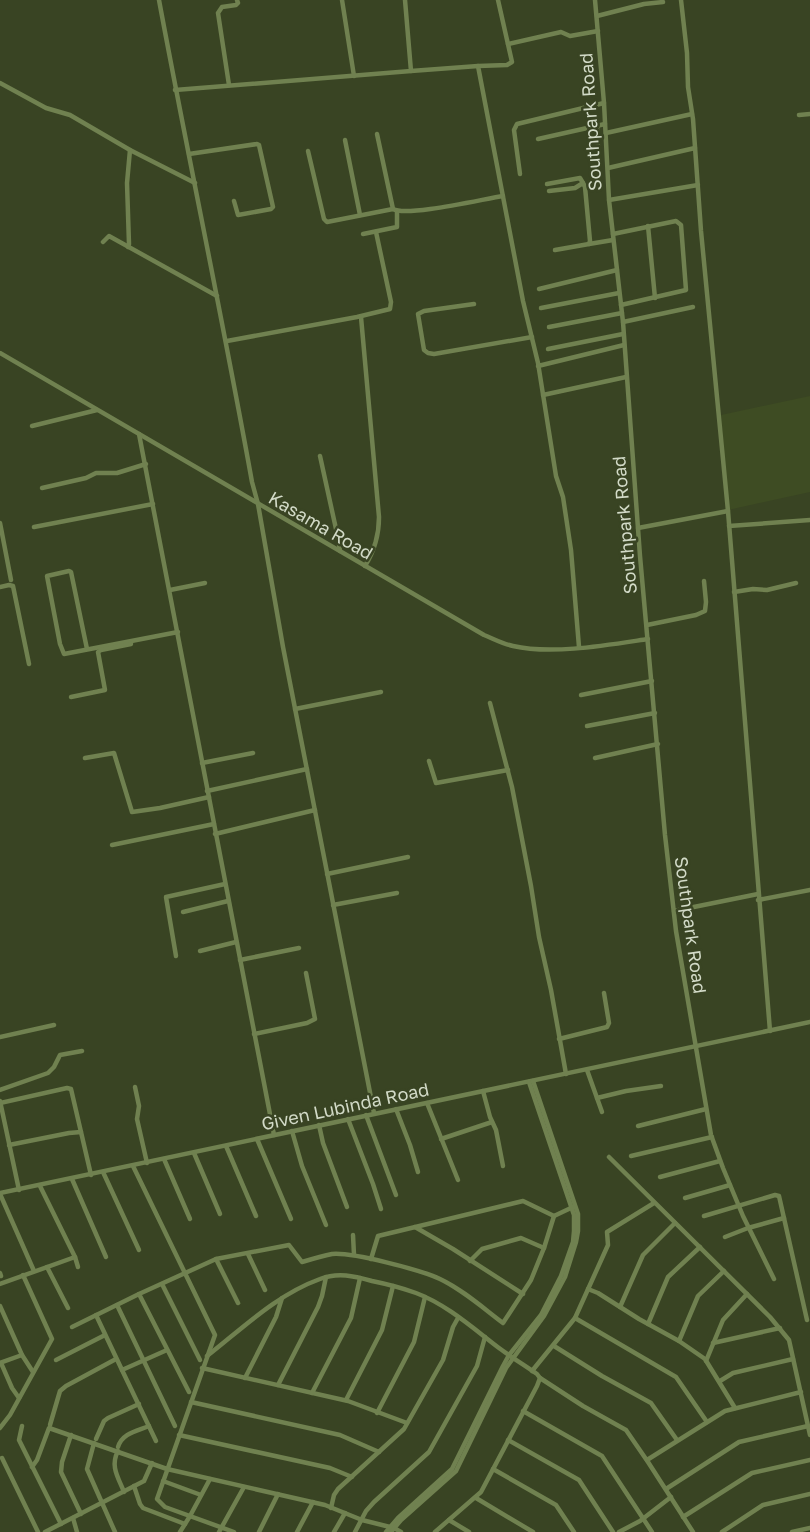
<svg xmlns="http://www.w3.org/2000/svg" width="810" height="1532" viewBox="0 0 810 1532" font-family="'Golos Text',sans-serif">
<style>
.built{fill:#3e4c23}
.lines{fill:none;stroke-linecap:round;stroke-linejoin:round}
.minor{stroke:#708150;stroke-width:4.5}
.labels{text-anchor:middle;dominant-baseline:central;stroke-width:5;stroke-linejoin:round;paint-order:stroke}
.street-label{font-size:18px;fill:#d2dac7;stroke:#394423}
</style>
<rect width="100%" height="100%" fill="#394423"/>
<polygon class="built" points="810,396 810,492 728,510 721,415"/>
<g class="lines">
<g class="minor">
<path d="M159,0C189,161 223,321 252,482L258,504L283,647L374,1113"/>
<polyline points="342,0 354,76"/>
<polyline points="498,0 512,62 507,65 478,66 523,301 538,363 556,476 563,497 571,550 579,647"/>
<polyline points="595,0 604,103 609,200 623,322 640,556 665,835 676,931 711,1135 723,1168 743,1216 774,1279"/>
<polyline points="681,0 687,53 688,87 693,119 701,231 728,511 770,1031"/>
<polyline points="597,16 644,4 663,2"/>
<polyline points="508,44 561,32 570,36 598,31"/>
<polyline points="411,71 478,66"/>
<polyline points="0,83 46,108 70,115 130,150 195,183"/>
<polyline points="229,85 218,13 222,7 236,5 238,3 237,0"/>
<polyline points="175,90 411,71 405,0"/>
<polyline points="799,115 810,114"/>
<polyline points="597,126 598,149"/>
<polyline points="606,133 692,114"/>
<polyline points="377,134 393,209"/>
<polyline points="538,139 605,124"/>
<polyline points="345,140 360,215"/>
<path d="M308,151L324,219L327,222L393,209C407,217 483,199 503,196"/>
<polyline points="189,154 257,144 259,145 273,207 271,209 238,215 234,201"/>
<polyline points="608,168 695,148"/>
<polyline points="520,174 514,130 517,124 604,103"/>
<polyline points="547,184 580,178 583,183 575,188 549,191"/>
<polyline points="609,200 698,185"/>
<polyline points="648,226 655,298"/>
<polyline points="363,234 397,227 397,212"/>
<polyline points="613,234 676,221 681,225 686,290 621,305"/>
<polyline points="103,242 109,236 217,296"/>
<polyline points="589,244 613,240"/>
<polyline points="128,247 129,244 127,183 130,150"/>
<polyline points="555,250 589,244 590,241 585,187 583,183"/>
<polyline points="539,289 617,270"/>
<polyline points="474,304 424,311 418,314 424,350 428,353 434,354 532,337"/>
<polyline points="541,308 619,293"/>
<path d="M361,317L379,517C379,535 375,550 365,566"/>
<polyline points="623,322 693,307"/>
<polyline points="549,327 622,313"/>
<polyline points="227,341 357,317 390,309 391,302 376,232"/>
<polyline points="548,349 623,334"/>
<path d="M0,353L484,635C494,639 503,644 513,646C552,655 608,645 648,639"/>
<polyline points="538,366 624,345"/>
<polyline points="543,395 626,377"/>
<polyline points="32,426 97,410"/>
<polyline points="139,434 274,1135"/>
<polyline points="320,456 338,538 340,551"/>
<polyline points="42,488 86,478 96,473 117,473 146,464"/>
<polyline points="0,523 11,580"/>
<polyline points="729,526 810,520"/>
<polyline points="34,527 153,504"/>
<polyline points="638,528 728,511"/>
<polyline points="0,587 9,585 13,586 29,664"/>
<polyline points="170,590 205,583"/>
<polyline points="734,592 753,589 767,590 796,583"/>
<polyline points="647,625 696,615 705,611 706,602 704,581"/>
<polyline points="87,649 71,572 69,571 47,576 60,644 64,654 178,632"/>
<polyline points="581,695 652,681"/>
<polyline points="71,697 105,690 98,652 101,650 131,644"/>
<polyline points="490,703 512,787 531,886 539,937 551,990 566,1074"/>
<polyline points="295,709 381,692"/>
<polyline points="587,726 655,713"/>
<polyline points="85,758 114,753 132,812 160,808 209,797"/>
<polyline points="595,758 658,744"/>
<polyline points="429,761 436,783 508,770"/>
<polyline points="202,763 253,753"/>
<polyline points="207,791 307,769"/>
<polyline points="215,834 315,810"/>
<polyline points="112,845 214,824"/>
<polyline points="327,874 408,857"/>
<polyline points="758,900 810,890"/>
<polyline points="333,905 397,893"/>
<polyline points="674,911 758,894"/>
<polyline points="183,912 228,901"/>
<polyline points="200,951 236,942"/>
<polyline points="176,956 166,897 225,884"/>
<polyline points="240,960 299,948"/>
<polyline points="254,1034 307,1023 315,1019 306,973"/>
<polyline points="0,1037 54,1025"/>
<polyline points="559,1039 607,1027 609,1023 604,993"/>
<polyline points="587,1070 602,1112"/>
<polyline points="135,1087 139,1106 137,1119 147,1163"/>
<polyline points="0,1090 48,1073 54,1067 60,1055 82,1051"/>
<polyline points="483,1091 490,1117 496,1130 503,1166"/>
<polyline points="597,1098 626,1091 661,1086"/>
<polyline points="0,1101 19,1190"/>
<polyline points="0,1103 67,1088 71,1089 91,1175"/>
<polyline points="427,1103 458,1180"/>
<polyline points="396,1109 410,1145 418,1172"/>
<polyline points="366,1115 396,1195"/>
<polyline points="348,1119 373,1184 381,1209"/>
<polyline points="319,1125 323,1143 347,1207"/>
<polyline points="638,1126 706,1109"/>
<polyline points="292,1131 302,1166 326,1225"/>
<polyline points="257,1139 291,1219"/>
<polyline points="441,1139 492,1122"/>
<polyline points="9,1145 69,1133 81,1132"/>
<polyline points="226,1146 256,1216"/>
<polyline points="194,1153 220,1214"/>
<polyline points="631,1156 712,1137"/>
<polyline points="609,1157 770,1317 789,1340 810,1435"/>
<polyline points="164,1159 190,1219"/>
<polyline points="133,1166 215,1335 157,1499 165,1507 234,1532"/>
<polyline points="103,1172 139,1250"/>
<polyline points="660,1177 720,1161"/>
<polyline points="72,1179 106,1257"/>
<polyline points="40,1186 75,1257 78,1267"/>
<polyline points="0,1193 810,1022"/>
<polyline points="0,1194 34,1271"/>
<polyline points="685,1198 730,1185"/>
<polyline points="704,1216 775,1195 779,1196 807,1320"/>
<polyline points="415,1227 453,1249 523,1294"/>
<polyline points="353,1235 354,1255"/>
<polyline points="725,1237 748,1228 784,1218"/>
<polyline points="248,1254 265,1290"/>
<polyline points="216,1259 238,1303"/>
<polyline points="371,1259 378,1236 523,1201 554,1216 573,1207"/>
<polyline points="470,1261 482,1249 521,1238 544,1248"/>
<polyline points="47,1267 68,1308"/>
<polyline points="0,1273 1,1276"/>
<polyline points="0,1284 75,1257"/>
<polyline points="162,1284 200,1360"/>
<polyline points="588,1289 598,1293 639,1319 679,1341 705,1359 735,1408"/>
<polyline points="117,1305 175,1426"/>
<polyline points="0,1306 22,1355 33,1372"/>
<polyline points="620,1307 643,1255 675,1223"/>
<polyline points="96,1315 122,1370 167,1350"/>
<polyline points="575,1318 676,1377 707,1422"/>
<polyline points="648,1324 668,1277 700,1247"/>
<polyline points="72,1327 139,1294"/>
<polyline points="679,1341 698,1296 724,1271"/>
<polyline points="713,1343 780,1328"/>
<polyline points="554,1346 602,1376 651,1403 677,1440"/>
<path d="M207,1356C243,1328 276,1295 320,1279C338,1272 354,1276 372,1281C387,1284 402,1288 416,1293C446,1304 474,1329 499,1348C511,1357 524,1365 537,1374L540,1378L537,1386L481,1492L435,1532"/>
<polyline points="56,1360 105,1335"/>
<polyline points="706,1361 723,1320 747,1294"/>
<polyline points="0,1363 22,1355"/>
<polyline points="1,1363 12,1388 19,1398"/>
<polyline points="202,1368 348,1401 407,1423"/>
<polyline points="122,1370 156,1441"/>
<polyline points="532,1371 575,1318 608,1245 607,1232 654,1203"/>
<polyline points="245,1378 276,1317 282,1298"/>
<polyline points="540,1378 583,1406 626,1430 648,1462 693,1532"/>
<polyline points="720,1381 733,1373 793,1359"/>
<polyline points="278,1385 318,1307 322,1296 326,1277"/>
<path d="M189,1392L139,1294L216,1259L289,1245L302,1262C312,1259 322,1256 332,1254C352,1252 421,1270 440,1279C463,1290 483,1308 503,1323L531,1280L544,1248L554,1216"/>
<polyline points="312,1393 351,1318 360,1278"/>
<polyline points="346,1400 382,1330 393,1286"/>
<polyline points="191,1402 340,1435 379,1452"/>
<polyline points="523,1411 602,1456 652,1532"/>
<polyline points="377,1413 414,1342 425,1297"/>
<polyline points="50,1425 60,1391 66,1386 116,1359"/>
<polyline points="22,1426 19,1440 61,1524"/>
<polyline points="0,1428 10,1415 52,1339 23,1275"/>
<polyline points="71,1435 62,1462 61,1472 81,1514"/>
<polyline points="179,1435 330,1468 352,1477"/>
<polyline points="96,1439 104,1421 108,1418 139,1404"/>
<polyline points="508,1440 579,1480 613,1532"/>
<polyline points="94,1443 87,1469 115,1532"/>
<path d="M118,1447C122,1433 137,1431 149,1426"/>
<path d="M118,1451C110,1466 118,1477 124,1492"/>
<polyline points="2,1458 38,1532"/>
<polyline points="647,1460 725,1411 801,1392"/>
<polyline points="32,1467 37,1460 49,1428 167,1469 325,1505 362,1520 394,1528 401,1532"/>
<polyline points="493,1469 556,1505 574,1532"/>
<polyline points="163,1481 201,1495"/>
<polyline points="134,1486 140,1504 143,1508 185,1524"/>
<polyline points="666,1489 739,1442 808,1426"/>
<polyline points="476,1498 533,1532"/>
<polyline points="331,1508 334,1495 338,1489 404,1429 443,1360 453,1327 458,1318"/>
<polyline points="683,1517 752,1473 810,1460"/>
<polyline points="73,1518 77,1532"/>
<polyline points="449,1520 469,1532"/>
<polyline points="45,1532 144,1481 152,1463"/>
<polyline points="180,1532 190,1516 210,1479"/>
<polyline points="219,1532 244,1487"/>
<polyline points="259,1532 278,1494"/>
<polyline points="297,1532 313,1502"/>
<polyline points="334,1532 345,1513"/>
<polyline points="355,1532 366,1511 374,1502 429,1452 477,1366 485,1337"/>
<polyline points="386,1532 398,1518 452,1469 503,1366 509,1355 541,1315 561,1276 573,1242 574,1231 574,1215 529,1082"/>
<polyline points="391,1532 401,1520 456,1471 506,1368 544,1316 565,1277 576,1242 578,1231 578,1214 533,1081"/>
<polyline points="619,1532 640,1521 671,1497"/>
<polyline points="722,1532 763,1505 810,1494"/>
<polyline points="792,1532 810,1528"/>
</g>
</g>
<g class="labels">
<g class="street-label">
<text transform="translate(590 122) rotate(-94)">Southpark Road</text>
<text transform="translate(321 525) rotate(30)">Kasama Road</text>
<text transform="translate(624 525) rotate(-95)">Southpark Road</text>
<text transform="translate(691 925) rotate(82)">Southpark Road</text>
<text transform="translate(345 1106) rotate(-12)">Given Lubinda Road</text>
</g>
</g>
</svg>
